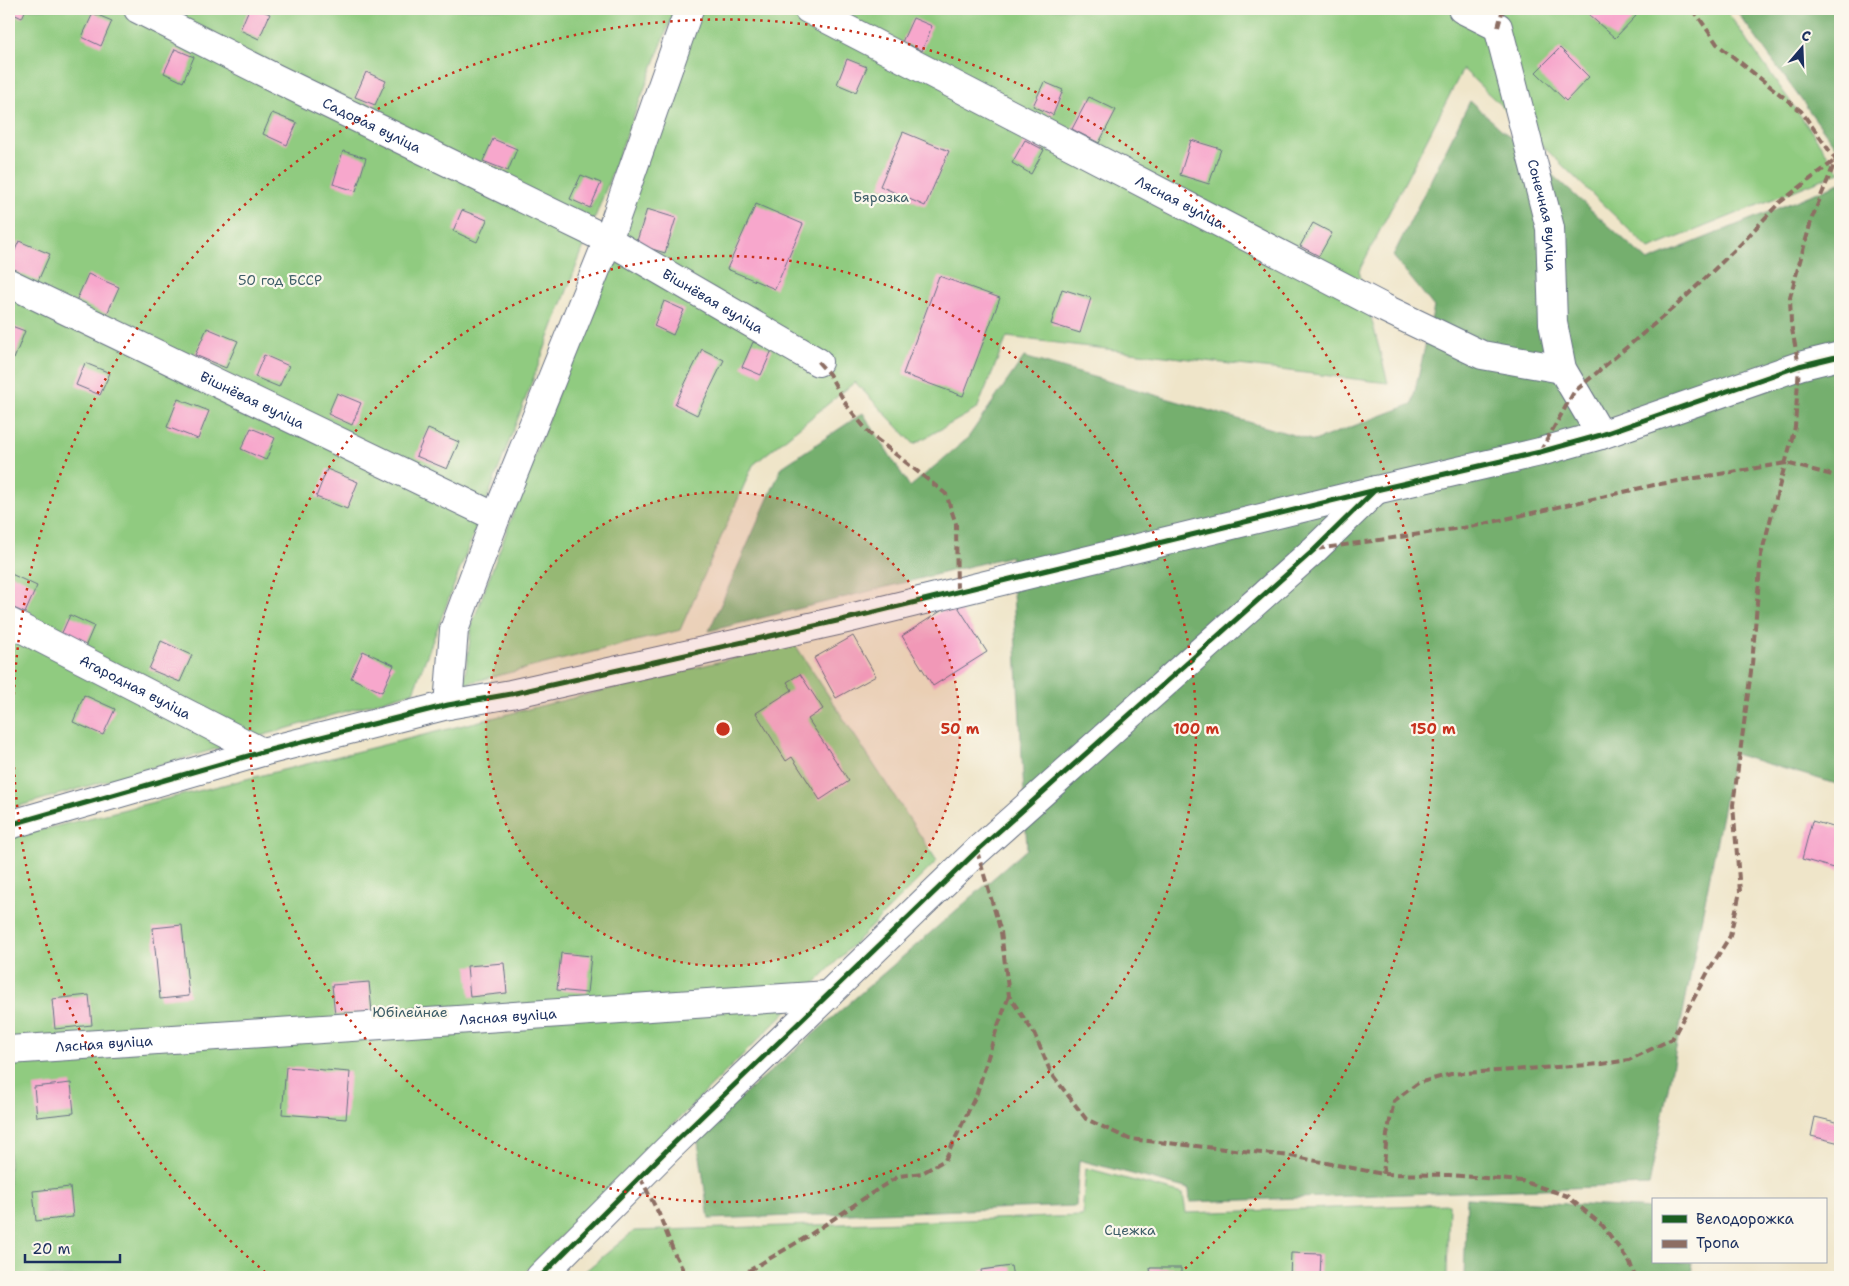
<svg xmlns="http://www.w3.org/2000/svg" width="1849" height="1286" viewBox="0 0 1849 1286" font-family="'Shantell Sans',sans-serif">
<style>
.green{fill:#90cb80;stroke:#567d6f}
.forest{fill:#74af6e;stroke:#486f66}
.building{fill:#f7a7cc}
.lines{fill:none;stroke-linecap:round;stroke-linejoin:round}
.street-casing{stroke:#656f83;stroke-width:30}
.street{stroke:#fff;stroke-width:28}
.quiet{stroke:#8d6e63;stroke-width:4;stroke-dasharray:8 4;stroke-linecap:butt}
.cycleway-casing{stroke:#fbf7ec;stroke-width:8}
.cycleway{stroke:#1b5e20;stroke-width:5}
.ring{fill:none;stroke:#c8321e;stroke-width:2.5;stroke-dasharray:2.5 5}
.labels{text-anchor:middle;dominant-baseline:central;stroke-width:4.5;stroke-linejoin:round;paint-order:stroke}
.street-label{font-size:14px;fill:#1b2f5e;stroke:#fbf7ec}
.park-label{font-size:14px;fill:#3e5e68;stroke:#fbf7ec}
.centre{fill:#c8321e;stroke:#fbf7ec;stroke-width:2.5}
.ring-label{font-size:15px;text-anchor:middle;font-weight:bold;fill:#c8321e;stroke:#fbf7ec;stroke-width:4.5;stroke-linejoin:round;paint-order:stroke}
</style>
<rect width="100%" height="100%" fill="#fbf7ec"/>
<filter id="ink" filterUnits="userSpaceOnUse"><feTurbulence type="fractalNoise" baseFrequency=".02" numOctaves="2"/><feDisplacementMap in="SourceGraphic" scale="10" xChannelSelector="R" yChannelSelector="G"/><feConvolveMatrix kernelMatrix="1 2 1 2 8 2 1 2 1" color-interpolation-filters="sRGB"/></filter>
<filter id="wash" filterUnits="userSpaceOnUse"><feTurbulence type="fractalNoise" baseFrequency=".0096" numOctaves="4" result="noise"/><feDisplacementMap in="SourceGraphic" scale="20" xChannelSelector="R" yChannelSelector="G"/><feGaussianBlur stdDeviation="1.12" result="paint"/><feColorMatrix in="noise" values="0 0 0 0 0 0 0 0 0 0 0 0 0 0 0 0 0 1.4 0 .05"/><feComposite in="paint" operator="in"/></filter>
<g filter="url(#wash)">
<rect width="100%" height="100%" fill="#efe5c9"/>
<g class="green">
<polygon points="9,9 675,9 413,692 9,809"/>
<polygon points="701,9 1725,9 1840,172 1649,249 1463,69 1359,271 1388,383 1007,337 977,409 914,444 855,382 753,465 680,630 464,684 472,624"/>
<polygon points="794,643 937,861 520,1277 9,1277 9,838"/>
<polygon points="1086,1168 1183,1194 1186,1213 1449,1204 1447,1277 578,1277 634,1231 1082,1216"/>
</g>
<g class="forest">
<polygon points="1735,9 1840,9 1840,153"/>
<polygon points="1470,101 1648,261 1840,183 1840,785 1734,754 1649,1185 1190,1202 1189,1189 1079,1160 1076,1206 709,1219 697,1135 1027,849 1011,556 709,631 782,467 863,413 910,487 967,439 1024,357 1314,441 1412,404 1434,307 1393,256"/>
<polygon points="1467,1198 1653,1209 1653,1262 1691,1262 1693,1277 1464,1277"/>
</g>
<g id="blocks">
<g class="building">
<polygon points="9,9 26,9 22,18 9,12"/>
<polygon points="249,9 258,9 270,14 259,39 240,30"/>
<polygon points="1592,9 1628,9 1636,16 1615,38 1588,14"/>
<polygon points="93,13 112,21 101,46 82,37"/>
<polygon points="913,18 932,26 922,51 902,42"/>
<polygon points="1560,48 1589,77 1566,101 1536,72"/>
<polygon points="175,49 194,57 183,82 164,73"/>
<polygon points="847,59 867,67 856,92 837,84"/>
<polygon points="366,72 386,81 375,105 355,97"/>
<polygon points="1044,82 1063,90 1053,115 1033,106"/>
<polygon points="1089,97 1116,110 1099,143 1072,129"/>
<polygon points="272,113 297,123 287,145 263,134"/>
<polygon points="903,132 949,151 925,206 880,186"/>
<polygon points="493,139 517,149 508,171 483,161"/>
<polygon points="1025,140 1044,150 1031,174 1012,163"/>
<polygon points="1191,140 1221,149 1209,184 1180,175"/>
<polygon points="343,151 366,158 356,191 333,184"/>
<polygon points="581,175 601,183 590,208 570,199"/>
<polygon points="756,204 803,224 775,289 727,269"/>
<polygon points="647,209 676,218 665,253 636,244"/>
<polygon points="462,210 487,220 477,242 453,231"/>
<polygon points="1313,223 1332,233 1319,256 1300,246"/>
<polygon points="19,241 50,254 38,281 9,269 9,264"/>
<polygon points="88,274 119,287 107,314 76,301"/>
<polygon points="939,276 1000,298 963,396 903,374"/>
<polygon points="1062,289 1091,298 1080,333 1051,324"/>
<polygon points="664,301 684,310 673,335 654,326"/>
<polygon points="9,325 25,331 14,359 9,357"/>
<polygon points="207,328 238,341 226,368 195,355"/>
<polygon points="753,342 772,350 761,375 742,367"/>
<polygon points="702,349 724,360 697,415 675,404"/>
<polygon points="264,355 289,366 279,387 255,377"/>
<polygon points="85,363 110,373 100,395 76,385"/>
<polygon points="337,393 361,403 352,425 328,414"/>
<polygon points="178,399 209,411 198,439 167,427"/>
<polygon points="251,428 275,438 266,460 241,449"/>
<polygon points="428,429 459,442 447,469 416,456"/>
<polygon points="327,469 358,482 347,509 316,497"/>
<polygon points="9,573 37,586 25,613 9,606"/>
<polygon points="955,602 987,652 933,686 902,636"/>
<polygon points="70,615 94,626 85,647 60,637"/>
<polygon points="853,636 876,676 836,698 814,658"/>
<polygon points="161,641 192,655 180,682 149,669"/>
<polygon points="363,651 394,665 382,692 351,678"/>
<polygon points="800,674 823,709 808,719 849,781 820,800 792,757 786,761 756,713 792,690 787,682"/>
<polygon points="84,695 115,709 103,735 73,722"/>
<polygon points="1812,821 1840,829 1840,870 1802,859"/>
<polygon points="182,925 189,996 160,999 153,928"/>
<polygon points="561,953 591,956 587,993 557,990"/>
<polygon points="504,963 507,993 470,997 467,966"/>
<polygon points="369,982 372,1012 335,1015 332,985"/>
<polygon points="89,995 92,1025 55,1029 52,999"/>
<polygon points="286,1067 350,1072 346,1119 282,1114"/>
<polygon points="71,1083 74,1113 37,1117 34,1087"/>
<polygon points="1815,1117 1840,1123 1840,1143 1811,1136"/>
<polygon points="70,1187 73,1217 36,1221 33,1191"/>
<polygon points="1291,1253 1321,1254 1320,1277 1290,1277"/>
<polygon points="1011,1266 1013,1277 982,1277 981,1270"/>
<polygon points="1150,1268 1181,1268 1181,1277 1151,1277"/>
</g>
</g>
</g>
<g filter="url(#ink)">
<use href="#blocks" fill-opacity="0" stroke="#656f83" stroke-width="1"/>
<g class="lines">
<defs>
<g id="street">
<path id="s1" d="M138,9L275,78L608,240L818,362"/>
<path id="s2" d="M808,9L1384,308L1482,355L1562,369"/>
<path id="s3" d="M1462,9L1498,27L1550,228L1553,323L1562,369L1601,435"/>
<path id="s4" d="M9,283L496,517"/>
<path id="s5" d="M9,622L262,752"/>
<polyline points="448,705 454,630 496,517 608,240 689,9"/>
<polyline points="9,825 262,752 448,705 511,694 846,619 1376,490 1540,452 1601,435 1799,366 1840,356"/>
<path id="s6" d="M9,1050L828,995"/>
<polyline points="540,1277 668,1149 977,851 1314,550 1376,490"/>
</g>
</defs>
<use href="#street" class="street-casing"/>
<use href="#street" class="street"/>
<g class="quiet">
<polyline points="1693,9 1717,44 1801,111 1836,160 1840,164"/>
<polyline points="1498,27 1503,9"/>
<polyline points="818,362 829,374 847,406 870,434 946,494 956,524 957,592"/>
<polyline points="1540,452 1574,392 1679,303 1741,244 1779,203 1834,161"/>
<polyline points="1317,549 1475,526 1654,485 1786,463 1840,477"/>
<polyline points="977,851 1001,932 1009,996 1034,1033 1051,1073 1086,1119 1129,1139 1291,1156 1383,1174 1449,1175 1522,1181 1567,1196 1603,1226 1630,1263 1635,1277"/>
<polyline points="1383,1174 1387,1135 1394,1101 1418,1083 1451,1074 1602,1064 1629,1060 1672,1039 1709,970 1730,936 1740,892 1733,805 1752,664 1761,555 1795,427 1799,366 1791,324 1790,297 1812,218 1836,160"/>
<polyline points="640,1177 659,1214 675,1255 687,1277"/>
<polyline points="738,1277 808,1236 878,1189 899,1176 922,1173 945,1160 977,1093 996,1031 1009,996"/>
</g>
<defs>
<g id="cycleway">
<polyline points="9,825 262,752 448,705 511,694 846,619 1376,490 1540,452 1601,435 1799,366 1840,356"/>
<polyline points="540,1277 668,1149 977,851 1314,550 1375,490"/>
</g>
</defs>
<use href="#cycleway" class="cycleway-casing"/>
<use href="#cycleway" class="cycleway"/>
</g>
</g>
<circle cx="723" cy="729" r="237" fill="#c8321e" fill-opacity=".12"/>
<g class="ring">
<circle cx="723" cy="729" r="237"/>
<circle cx="723" cy="729" r="473"/>
<path d="M271 1277A710 710 0 1 1 1175 1277"/>
</g>
<g class="labels">
<g class="street-label">
<text stroke="none"><textPath href="#s1" startOffset="261">Садовая вуліца</textPath></text>
<text stroke="none"><textPath href="#s2" startOffset="419">Лясная вуліца</textPath></text>
<text stroke="none"><textPath href="#s3" startOffset="234">Сонечная вуліца</textPath></text>
<text stroke="none"><textPath href="#s1" startOffset="645">Вішнёвая вуліца</textPath></text>
<text stroke="none"><textPath href="#s4" startOffset="270">Вішнёвая вуліца</textPath></text>
<text stroke="none"><textPath href="#s5" startOffset="142">Агародная вуліца</textPath></text>
<text stroke="none"><textPath href="#s6" startOffset="500">Лясная вуліца</textPath></text>
<text stroke="none"><textPath href="#s6" startOffset="95">Лясная вуліца</textPath></text>
</g>
<g class="park-label">
<text x="881" y="197">Бярозка</text>
<text x="280" y="280">50 год БССР</text>
<text x="410" y="1012">Юбілейнае</text>
<text x="1130" y="1230">Сцежка</text>
</g>
</g>
<circle cx="723" cy="729" r="8" class="centre"/>
<g class="ring-label">
<text x="960" y="734">50 m</text>
<text x="1196" y="734">100 m</text>
<text x="1433" y="734">150 m</text>
</g>
<rect width="1849" height="1286" fill="none" stroke="#fbf7ec" stroke-width="30"/>
<rect x="1652" y="1198" width="175" height="65" fill="#fbf7ec" stroke="#a1a7b3"/>
<rect x="1662" y="1215" width="25" height="8" fill="#1b5e20" stroke="#a1a7b3"/>
<text x="1696" y="1224" font-size="15" fill="#1b2f5e">Велодорожка</text>
<rect x="1662" y="1240" width="25" height="8" fill="#8d6e63" stroke="#a1a7b3"/>
<text x="1696" y="1248" font-size="15" fill="#1b2f5e">Тропа</text>
<g transform="translate(1802 48) rotate(19)" stroke="#fbf7ec" stroke-width="4" paint-order="stroke">
<path d="M0-4L9 19L0 12L-9 19Z" fill="#1b2f5e"/>
<text y="-8" font-size="14" font-weight="bold" text-anchor="middle" fill="#1b2f5e">С</text>
</g>
<path d="M25 1254v8h95v-8" fill="none" stroke="#1b2f5e" stroke-width="2.5"/>
<text x="32" y="1254" font-size="15" fill="#1b2f5e" stroke="#fbf7ec" stroke-width="4" paint-order="stroke">20 m</text>
</svg>
